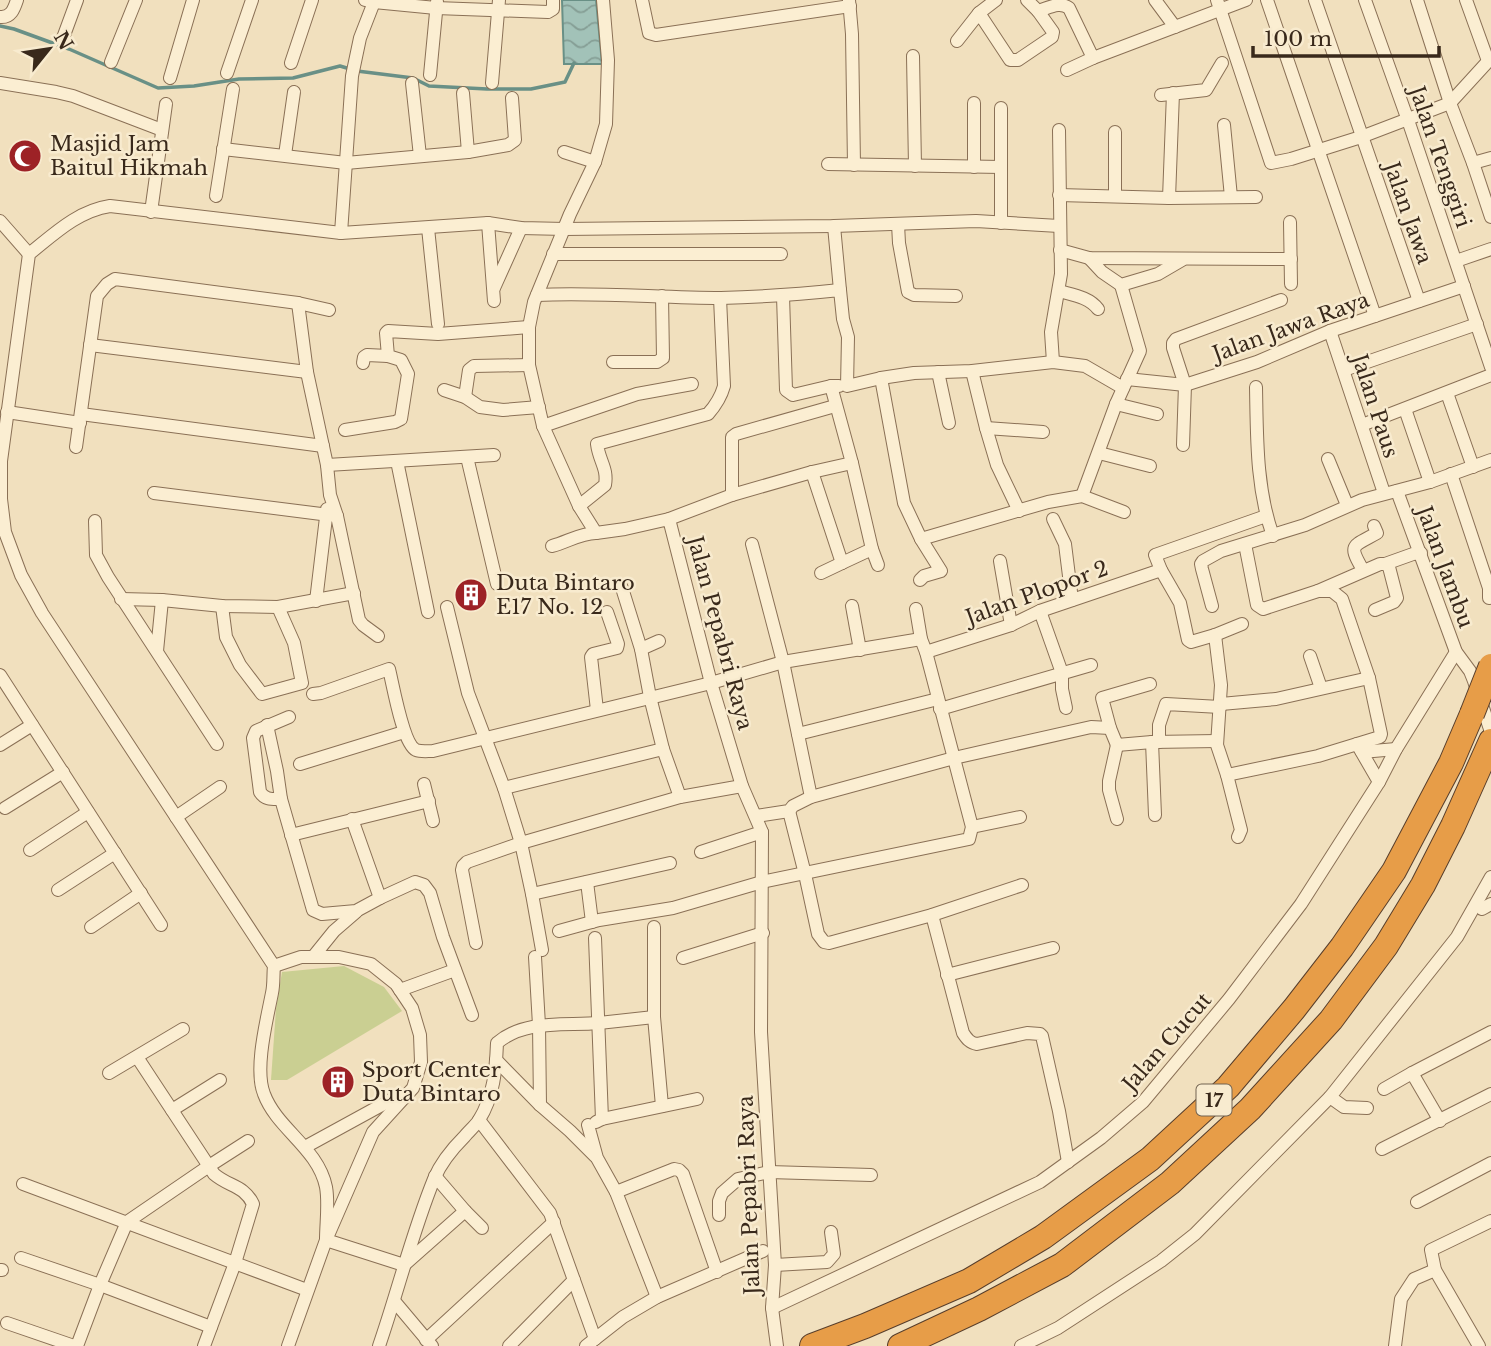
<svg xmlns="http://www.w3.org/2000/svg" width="1491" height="1346" viewBox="0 0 1491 1346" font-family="'Libre Baskerville',serif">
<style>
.park{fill:#cacf92}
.water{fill:url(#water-waves);stroke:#699086;stroke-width:2}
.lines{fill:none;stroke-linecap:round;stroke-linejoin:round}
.stream{stroke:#699086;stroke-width:3.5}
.minor-casing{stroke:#8a7056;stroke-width:14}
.motorway-casing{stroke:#583e2b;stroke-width:26}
.minor{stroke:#fbeed2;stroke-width:12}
.motorway{stroke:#e79d48;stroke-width:24}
.motorway-bridge-casing{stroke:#583e2b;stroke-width:26;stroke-linecap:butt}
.motorway-bridge{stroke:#e79d48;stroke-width:24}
.labels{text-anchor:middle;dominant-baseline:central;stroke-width:5;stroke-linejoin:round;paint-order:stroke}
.shield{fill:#f8ebcf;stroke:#726351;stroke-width:2}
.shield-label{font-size:19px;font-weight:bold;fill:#39291b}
.poi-label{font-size:21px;fill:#39291b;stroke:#f8ebcf;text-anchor:start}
.street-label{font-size:21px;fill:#39291b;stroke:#f8ebcf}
</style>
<defs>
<pattern id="water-waves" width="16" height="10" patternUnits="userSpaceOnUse" patternTransform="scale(1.75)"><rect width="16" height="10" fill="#a2c2b8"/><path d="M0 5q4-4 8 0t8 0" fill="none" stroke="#859e95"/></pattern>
</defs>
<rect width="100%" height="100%" fill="#f1e0be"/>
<polygon class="park" points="344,966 384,987 402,1011 287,1080 271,1080 276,1009 282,972"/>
<polygon class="water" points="562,0 596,0 602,64 564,64"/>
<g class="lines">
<g class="stream">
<polyline points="0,26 14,29 69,49 158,88 194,86 239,79 293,78 340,66 350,69"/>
<polyline points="357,71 413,78 429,86 487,89 531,89 565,82 574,63"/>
</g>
<defs>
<g id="minor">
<polyline points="365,0 374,2 436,8 548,12 553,9 553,0"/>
<polyline points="603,0 608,60 606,124 595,162 570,214 534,302 529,327 529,365 543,426 579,506 596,533 625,529 669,519 711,683 742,786 762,832 761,1032 775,1265 772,1308 777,1346"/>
<polyline points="642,0 649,33 656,35 850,6"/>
<polyline points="849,0 852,34 854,165"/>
<path d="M1027,0L1038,11C1049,8 1059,1 1069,8L1093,58L1246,0"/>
<polyline points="1155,0 1175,27"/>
<polyline points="1217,0 1271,163 1291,159 1361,137 1450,103 1491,58"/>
<polyline points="1267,0 1375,316"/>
<polyline points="1315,0 1419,301"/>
<polyline points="1365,0 1410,126 1491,367"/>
<polyline points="1417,0 1450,103 1473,163 1491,217"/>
<polyline points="1466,0 1488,61"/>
<polyline points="979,13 996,0"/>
<path d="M0,17C11,18 14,9 17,0"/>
<polyline points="63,38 77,0"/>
<polyline points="957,41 979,13 1010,60 1018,60 1052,37 1053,32 1038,11"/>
<polyline points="913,56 915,166"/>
<polyline points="111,62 136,0"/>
<polyline points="291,63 312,0"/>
<polyline points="1067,70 1093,58"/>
<polyline points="227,73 252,0"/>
<polyline points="430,75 437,2"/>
<polyline points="170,78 193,0"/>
<polyline points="0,83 56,92 73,96 162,130"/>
<polyline points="412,83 420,156"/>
<polyline points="492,83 499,0"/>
<polyline points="463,93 468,152"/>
<polyline points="1161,95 1206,90 1222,63"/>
<polyline points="1001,108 1001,223"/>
<polyline points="1224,125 1231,197"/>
<polyline points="1115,132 1115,196"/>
<polyline points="223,149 346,163 468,152 508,145 515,140 512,98"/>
<polyline points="564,152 595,162"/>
<polyline points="285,155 294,92"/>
<polyline points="1473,163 1491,158"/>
<polyline points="828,164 1001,167"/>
<polyline points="974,167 974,103"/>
<polyline points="1059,195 1169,198 1256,197"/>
<polyline points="216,196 233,89"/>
<polyline points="1169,198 1173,93"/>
<polyline points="151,212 166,104"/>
<polyline points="0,221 29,254"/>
<polyline points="1290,222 1291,284"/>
<polyline points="488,223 494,301"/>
<polyline points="898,224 899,243 908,292 914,295 956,296"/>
<polyline points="834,226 840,290"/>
<polyline points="428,228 438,324"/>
<polyline points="341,233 352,76 360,38 374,2"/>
<polyline points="1060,250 1089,258 1291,259"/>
<polyline points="553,254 781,254"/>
<polyline points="1089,258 1102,272 1121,285 1158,274 1182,260"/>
<polyline points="1456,261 1491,249"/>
<polyline points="494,288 521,228"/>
<path d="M1059,291C1073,295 1089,297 1098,309"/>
<path d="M537,295C599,292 660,298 721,298C761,297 801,294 840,290L843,319L848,337L847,386L881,378L914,373L972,371L1053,362L1085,366L1123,388"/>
<polyline points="783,296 786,390 793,395 831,386 839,386"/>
<polyline points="298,303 307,372 327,465 330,495 337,516 359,620 363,625 378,636"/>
<polyline points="1330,331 1384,493"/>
<polyline points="90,345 307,372"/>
<polyline points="613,362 657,362 663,358 662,296"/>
<polyline points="1053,362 1051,332 1061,274 1059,130"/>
<polyline points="363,363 364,357 367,355 388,356"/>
<polyline points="1344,370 1477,324"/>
<polyline points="972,371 986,428 997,465 1019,511"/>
<polyline points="938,372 949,423"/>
<polyline points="881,378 904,503 921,539 941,571 924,576 920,580"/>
<polyline points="1127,379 1185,385 1257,362 1330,331 1464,286"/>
<path d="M1256,387C1257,437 1256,488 1273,536"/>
<polyline points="444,390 465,397 480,407 503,410 539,407"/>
<polyline points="1447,393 1473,467"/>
<polyline points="465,397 469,370 474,366 529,365"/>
<polyline points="1116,404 1157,414"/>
<polyline points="1405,409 1430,482"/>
<polyline points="7,412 80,423"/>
<polyline points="81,414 323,446"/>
<polyline points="1362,425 1491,375"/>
<polyline points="543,426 637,394 692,384"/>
<polyline points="986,428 1043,432"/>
<polyline points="345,430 395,422 401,419 408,374 401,360 388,356 386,333 388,331 438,334 529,327"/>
<polyline points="1183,445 1185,385 1173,348 1173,343 1176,339 1281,300"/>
<polyline points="76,447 97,296 107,284 115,279 298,303 329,310"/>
<polyline points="1099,453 1150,466"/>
<polyline points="467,457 497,584"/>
<polyline points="1328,459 1347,505"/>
<polyline points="397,461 428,612"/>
<polyline points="327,465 494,455"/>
<polyline points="812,472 842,563 872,549 852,463"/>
<polyline points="1451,474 1489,588 1489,598"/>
<polyline points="1397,491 1456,652 1470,671 1474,681 1491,732"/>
<polyline points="154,493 337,516"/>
<polyline points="732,495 732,437 736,434 835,406"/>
<polyline points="1082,496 1116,404 1140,351 1121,285"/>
<path d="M579,506L605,485C608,468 599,461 597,444L708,414C716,405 721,397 724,386L720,298"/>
<polyline points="669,519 732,495 812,472 852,463 831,386"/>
<polyline points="1053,519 1065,544 1072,600"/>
<polyline points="95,521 96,555 108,577 217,744"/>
<polyline points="921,539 1048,502 1082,496 1124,512"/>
<polyline points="752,544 783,662 811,797"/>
<polyline points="1245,544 1257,605 1263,609 1318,591 1380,564 1385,564 1389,567 1397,598 1394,602 1375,610"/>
<path d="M552,546C567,542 581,533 596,533"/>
<polyline points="872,549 878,565"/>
<polyline points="1000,561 1011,625"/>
<polyline points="1385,564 1413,554 1421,553"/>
<path d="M1363,570C1348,544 1352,547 1377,533L1374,526"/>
<polyline points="821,573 842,563"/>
<polyline points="622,588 641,649 650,697 663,749 680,797"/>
<polyline points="121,599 162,600 222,606 278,607 354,593"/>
<polyline points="316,601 327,509"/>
<polyline points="222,606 226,637 240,665 262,694 302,683 294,643 278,607"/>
<polyline points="852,606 860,650"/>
<polyline points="1212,606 1202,569 1201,564 1203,561 1221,551 1305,525 1362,500 1430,482 1491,460"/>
<polyline points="447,607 468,693 504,788 521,843 532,894 542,950"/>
<polyline points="1040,611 1062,673 1062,689 1066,708"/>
<polyline points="1242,624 1215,635 1191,642 1188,640 1180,603 1161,570 1155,555 1266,516"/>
<polyline points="1215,635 1221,685 1217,745 1227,775 1241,830 1238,837"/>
<polyline points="641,649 659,641"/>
<polyline points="157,651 162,600"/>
<polyline points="926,652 1011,625 1040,611 1161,570"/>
<polyline points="1310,656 1321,688"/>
<polyline points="0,675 161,925"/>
<polyline points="1150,684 1102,698 1110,728 1117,745 1152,742 1217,741"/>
<path d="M313,694L321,693L389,669C393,685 403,744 416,750C421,752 427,751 433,751L711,683L783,662L921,639"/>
<polyline points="1221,704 1276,699 1369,678"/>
<polyline points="940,709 1091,665"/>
<polyline points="597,710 591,657 593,654 617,648 618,644 607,612"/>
<polyline points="267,725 277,771 281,799 313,910 322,914 356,911 380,898 352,819"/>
<polyline points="798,734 938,699"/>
<polyline points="1152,742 1155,815"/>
<polyline points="1159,742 1159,725 1166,704 1220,707"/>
<polyline points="1357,744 1379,782"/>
<polyline points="0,745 32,725"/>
<polyline points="1117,745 1109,781 1109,790 1117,819"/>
<polyline points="1362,752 1396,749"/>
<polyline points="300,764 404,732"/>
<polyline points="1227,775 1318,756 1380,737 1381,734 1369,678 1342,599 1332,591 1318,591"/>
<polyline points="424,784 433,821"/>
<polyline points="504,788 663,749"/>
<path d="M281,799C272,799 265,800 260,792L253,738L256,731L289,717"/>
<polyline points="5,808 63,772"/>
<polyline points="789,811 805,874 818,934 824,942 829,943 932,915 1022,885"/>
<polyline points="756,816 789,811 793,806 811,797 954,758 1091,727 1110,728"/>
<polyline points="176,817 220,787"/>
<polyline points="972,827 1020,817"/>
<polyline points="291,835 429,801"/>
<polyline points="30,850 88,812"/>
<polyline points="701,852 762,832"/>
<polyline points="587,882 592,922"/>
<polyline points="58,890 115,853"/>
<polyline points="532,894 670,863"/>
<polyline points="380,898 415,882 424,885 430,893 443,937 472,1015"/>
<polyline points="1482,909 1491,904"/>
<path d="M932,915L963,1033C967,1039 970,1043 977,1044L1027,1033L1040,1034L1042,1036L1059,1111L1068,1162"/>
<polyline points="91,927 141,893"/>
<polyline points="654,927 654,1017 662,1106"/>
<polyline points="559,931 599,920 673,908 762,882 969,839 972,827 926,652 921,639 916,609"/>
<polyline points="595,938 602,1119"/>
<polyline points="476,943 462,870 463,866 467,862 521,843 680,797 742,786"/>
<polyline points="313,957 334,931 356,912"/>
<polyline points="535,957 539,1025 540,1105"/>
<polyline points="683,958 763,933"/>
<polyline points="274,966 301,957 339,957 371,964 396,984 412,1008 420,1035 421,1062 413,1088 373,1132 326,1240 288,1346"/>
<polyline points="947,975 1053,948"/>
<polyline points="400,990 455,970"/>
<path d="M137,1057L214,1174C229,1187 244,1185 253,1204L235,1263L204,1346"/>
<polyline points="496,1060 540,1105 570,1131 595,1156"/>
<polyline points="109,1073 183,1029"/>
<polyline points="1412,1073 1440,1121"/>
<polyline points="1384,1089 1412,1073 1491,1032"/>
<polyline points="1330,1097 1344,1107 1367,1108"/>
<polyline points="172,1110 220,1080"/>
<polyline points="479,1120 550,1213 595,1339"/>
<polyline points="596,1122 602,1119 697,1099"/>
<polyline points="588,1125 597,1158 616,1192 657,1297"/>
<polyline points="305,1147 400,1095"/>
<polyline points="1382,1149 1491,1094"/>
<polyline points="435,1176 465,1211 482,1228"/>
<polyline points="23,1184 307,1290"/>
<polyline points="616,1192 674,1169 679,1170 683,1174 717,1272"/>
<polyline points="1417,1202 1491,1163"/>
<polyline points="719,1215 719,1201 722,1193 738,1179 769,1172 871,1175"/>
<path d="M326,1240C326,1223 329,1203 326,1187C318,1148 277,1129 264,1094C254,1069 267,1019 272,993C274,984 273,975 274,966L42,613L21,575L5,532L1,499V461L29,254C53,235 77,211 110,206L341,233L488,223L521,228L565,229L834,226L976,221L1059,226"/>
<polyline points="326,1240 404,1265 465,1211"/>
<polyline points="21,1258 100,1285 211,1327"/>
<polyline points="775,1265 827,1262 834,1254 831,1232"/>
<polyline points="0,1270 2,1270"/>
<polyline points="395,1302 432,1346"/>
<polyline points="772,1308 1040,1182 1101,1138 1143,1102 1229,999 1301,904 1379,782 1396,749 1456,652"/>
<polyline points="7,1323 74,1346"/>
<polyline points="426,1340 554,1222"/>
<polyline points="77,1346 100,1285 127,1222 209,1166 248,1141"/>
<path d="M379,1346C398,1291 412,1233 434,1179C441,1162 453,1148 465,1136C469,1131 476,1125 479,1120C494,1096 496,1069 497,1043C525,1019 565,1026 599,1023C617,1021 636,1019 654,1017"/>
<polyline points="509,1346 574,1280"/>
<polyline points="586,1346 623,1317 657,1297 763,1251"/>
<polyline points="1021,1346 1058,1328 1161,1261 1195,1234 1330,1097 1457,937 1491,877"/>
<polyline points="1395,1346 1401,1299 1414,1279 1435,1270"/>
<polyline points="1479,1346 1435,1270 1431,1250 1491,1221"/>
</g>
<g id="motorway">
<polyline points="812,1346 865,1326 969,1281 1043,1237 1150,1159 1228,1087 1294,1009 1342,947 1394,871 1451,763 1472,714"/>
<polyline points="900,1346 979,1309 1062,1265 1170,1183 1250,1109 1331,1020 1386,946 1423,885 1453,826 1491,741"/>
</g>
</defs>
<use href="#minor" class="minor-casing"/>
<use href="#motorway" class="motorway-casing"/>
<use href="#minor" class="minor"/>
<use href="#motorway" class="motorway"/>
<defs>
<polyline id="motorway-bridge" points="1472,714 1491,666"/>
</defs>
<use href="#motorway-bridge" class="motorway-bridge-casing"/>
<use href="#motorway-bridge" class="motorway-bridge"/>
</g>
<defs>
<symbol id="mosque-disc" viewBox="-11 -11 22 22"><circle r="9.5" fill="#9d2226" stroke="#f8ebcf"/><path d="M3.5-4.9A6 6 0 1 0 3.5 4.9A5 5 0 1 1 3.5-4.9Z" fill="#fff"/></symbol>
<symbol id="building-disc" viewBox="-11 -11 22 22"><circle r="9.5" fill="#9d2226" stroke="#f8ebcf"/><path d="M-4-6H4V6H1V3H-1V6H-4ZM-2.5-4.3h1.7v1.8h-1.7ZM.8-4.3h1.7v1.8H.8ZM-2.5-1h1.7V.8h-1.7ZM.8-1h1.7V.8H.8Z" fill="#fff"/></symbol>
</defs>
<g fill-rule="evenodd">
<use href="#mosque-disc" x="6" y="137" width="38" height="38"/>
<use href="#building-disc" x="452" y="576" width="38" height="38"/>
<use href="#building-disc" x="319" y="1063" width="38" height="38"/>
</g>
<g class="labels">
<rect class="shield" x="1196.5" y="1084.5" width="35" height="31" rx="5"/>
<g class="shield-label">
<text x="1214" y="1100">17</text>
</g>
<g class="poi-label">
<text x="50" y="144">Masjid Jam<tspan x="50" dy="24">Baitul Hikmah</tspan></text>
<text x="496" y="583">Duta Bintaro<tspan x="496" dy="24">E17 No. 12</tspan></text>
<text x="362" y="1070">Sport Center<tspan x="362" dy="24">Duta Bintaro</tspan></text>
</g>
<g class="street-label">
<text transform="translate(1440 157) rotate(71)">Jalan Tenggiri</text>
<text transform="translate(1408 213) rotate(71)">Jalan Jawa</text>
<text transform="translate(1291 327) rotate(-20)">Jalan Jawa Raya</text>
<text transform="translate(1375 406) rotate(72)">Jalan Paus</text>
<text transform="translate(1445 567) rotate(70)">Jalan Jambu</text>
<text transform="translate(1037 593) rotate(-20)">Jalan Plopor 2</text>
<text transform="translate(720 633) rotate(75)">Jalan Pepabri Raya</text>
<text transform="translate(1167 1042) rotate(-49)">Jalan Cucut</text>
<text transform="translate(749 1195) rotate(-92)">Jalan Pepabri Raya</text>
</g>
</g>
<g transform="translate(49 49) rotate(60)" stroke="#f8ebcf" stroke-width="5" paint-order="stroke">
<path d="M0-5L12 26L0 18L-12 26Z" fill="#39291b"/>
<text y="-10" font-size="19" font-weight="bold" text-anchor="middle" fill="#39291b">N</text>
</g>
<path d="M1253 46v10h186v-10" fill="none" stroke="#39291b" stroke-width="3.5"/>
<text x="1264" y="46" font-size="21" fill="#39291b" stroke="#f8ebcf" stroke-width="5" paint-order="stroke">100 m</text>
</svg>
